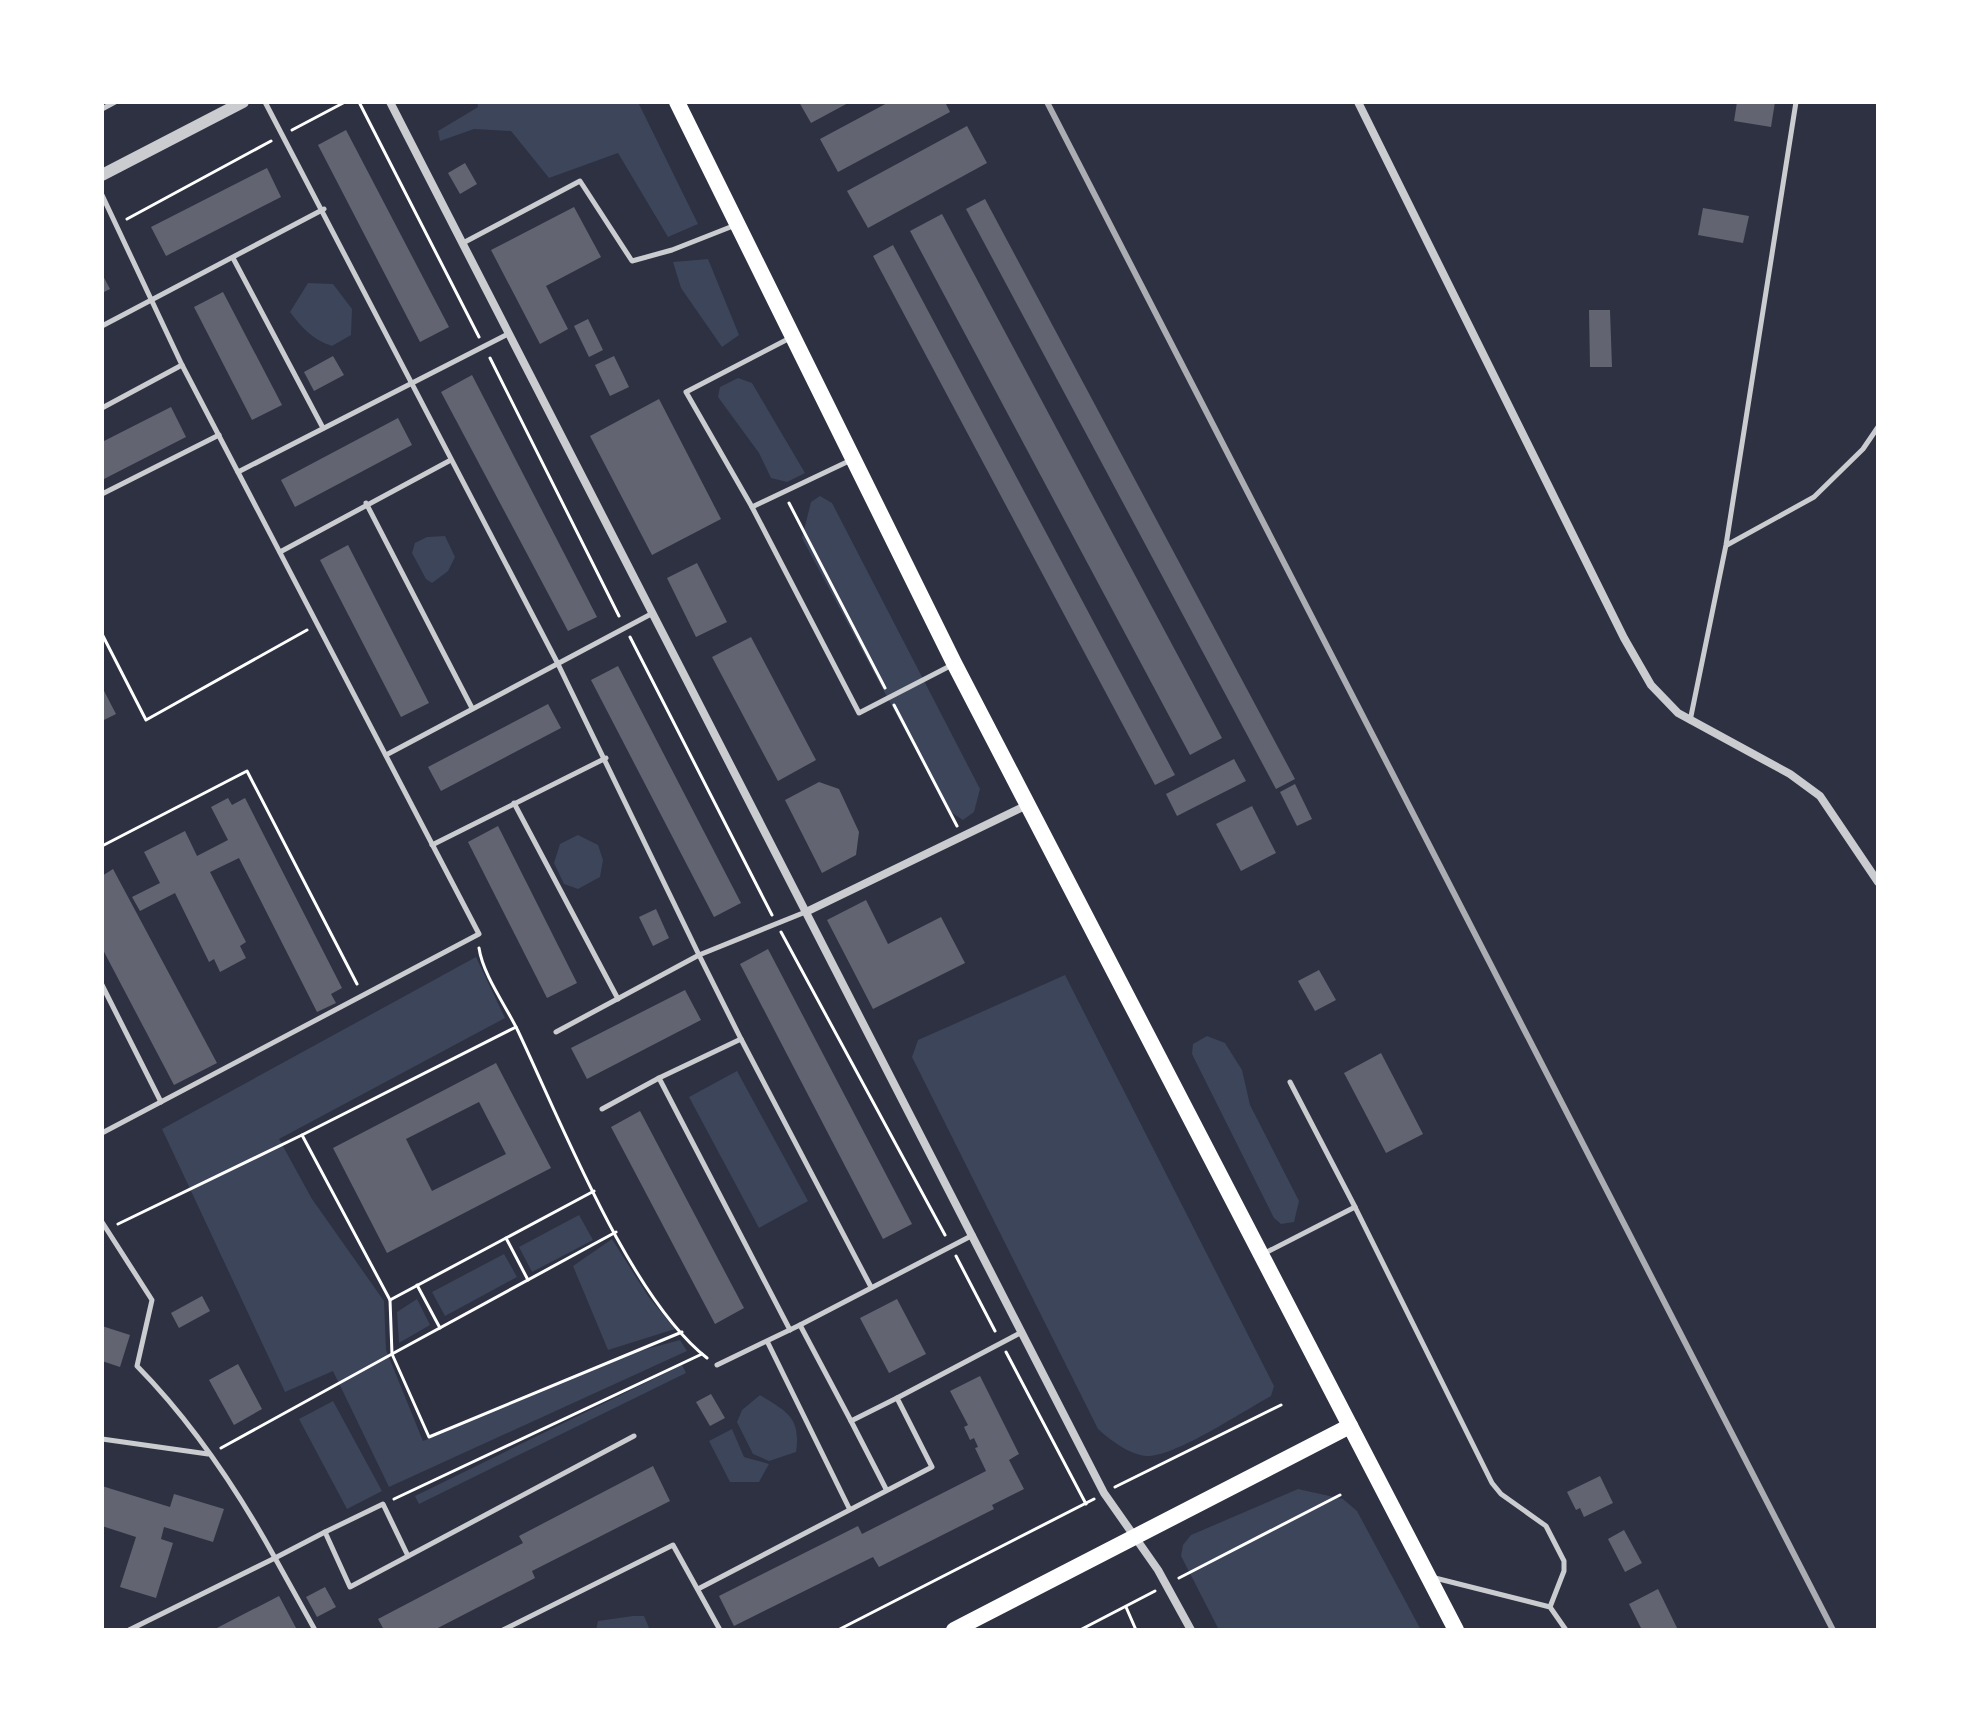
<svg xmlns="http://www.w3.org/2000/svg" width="1980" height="1732" viewBox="0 0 1980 1732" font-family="Roboto,sans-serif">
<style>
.green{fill:#3c4559}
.building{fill:#626471;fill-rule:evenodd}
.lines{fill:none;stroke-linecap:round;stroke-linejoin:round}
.path{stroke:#fff;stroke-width:3}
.service{stroke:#caccd0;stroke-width:5}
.minor{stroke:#caccd0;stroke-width:8}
.tertiary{stroke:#caccd0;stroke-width:12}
.primary{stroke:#fff;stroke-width:16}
.rail{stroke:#abadb3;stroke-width:6}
</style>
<rect width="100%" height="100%" fill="#2d3142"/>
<g class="green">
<polygon points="477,102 638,102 698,224 668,237 618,153 549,178 511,131 474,129 440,141 438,131 478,107"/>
<polygon points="708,259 739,335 722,347 681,288 673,262"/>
<path d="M308,283L333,284L352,309L351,335L332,346C313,340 302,328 290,312Z"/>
<polygon points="738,378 752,383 805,473 787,482 771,478 759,453 718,397 720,387"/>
<polygon points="820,496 832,503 980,789 974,812 963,820 949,811 938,792 802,538 811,502"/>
<polygon points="445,536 455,557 448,571 432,583 426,579 412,553 415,543 427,537"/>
<polygon points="578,835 598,845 603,860 600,877 578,889 564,884 554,863 560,844"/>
<polygon points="476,957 505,1018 279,1139 312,1199 384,1301 386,1350 423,1441 628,1354 680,1340 687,1351 389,1487 333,1371 285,1392 162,1129"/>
<path d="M1065,975L1274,1386L1271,1396C1245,1410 1175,1457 1147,1456C1130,1455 1110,1440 1098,1429L912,1057L918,1040Z"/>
<polygon points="1207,1036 1225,1043 1242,1070 1250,1105 1299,1201 1294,1222 1281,1224 1274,1218 1192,1054 1193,1044"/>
<polygon points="737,1071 808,1201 759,1228 689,1097"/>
<polygon points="579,1215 593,1240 532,1272 519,1247"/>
<polygon points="612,1239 648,1296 675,1329 608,1350 573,1266"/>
<polygon points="504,1254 517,1277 445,1316 432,1292"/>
<polygon points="417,1299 430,1325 399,1343 397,1312"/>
<polygon points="682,1365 686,1373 419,1504 415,1496"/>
<path d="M760,1395C787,1412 801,1417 796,1452L769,1461L753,1454L737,1422L742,1410Z"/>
<polygon points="333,1401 382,1491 347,1509 299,1419"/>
<polygon points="732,1429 744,1457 769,1464 759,1482 730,1482 709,1441"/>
<polygon points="1298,1489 1343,1499 1357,1511 1421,1630 1219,1630 1181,1556 1183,1545 1191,1535"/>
<polygon points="633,1616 644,1616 650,1630 596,1630 598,1621"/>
</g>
<g class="building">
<polygon points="799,102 850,102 811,123"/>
<polygon points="889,102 945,102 950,112 838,172 820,139"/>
<polygon points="1737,102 1775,102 1771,127 1734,121"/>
<polygon points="967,126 987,163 868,228 847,191"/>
<polygon points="346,130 449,327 420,342 318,145"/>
<polygon points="465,163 477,184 460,194 448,173"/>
<polygon points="267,168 281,197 166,256 151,227"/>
<polygon points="985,199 1295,779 1276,789 966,209"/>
<polygon points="574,207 601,257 546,286 568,329 540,344 491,250"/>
<polygon points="1703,208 1749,216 1743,243 1698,235"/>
<polygon points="942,214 1222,738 1190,755 910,231"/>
<polygon points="893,245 1175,775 1155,785 873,256"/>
<polygon points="102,274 110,289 102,293"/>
<polygon points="223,292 282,405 252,420 194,307"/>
<polygon points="1589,310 1610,310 1612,367 1590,367"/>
<polygon points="588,319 603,350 589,357 574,326"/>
<polygon points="333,356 344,375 314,391 304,372"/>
<polygon points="614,356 629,387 610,396 595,365"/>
<polygon points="472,375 597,617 568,631 441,392"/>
<polygon points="659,399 721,519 652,555 590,436"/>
<polygon points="171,407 186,437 102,480 102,442"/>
<polygon points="398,418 412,445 295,507 281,480"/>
<polygon points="348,545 429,703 401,717 320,560"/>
<polygon points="697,563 727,622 696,637 667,578"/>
<polygon points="751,637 816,760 778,781 712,657"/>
<polygon points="618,666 741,903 714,917 591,680"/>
<polygon points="102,687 116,714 102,721"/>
<polygon points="548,704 561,728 441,791 428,767"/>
<polygon points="1234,759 1246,781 1177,816 1166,794"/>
<polygon points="819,782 839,789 859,832 856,855 822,873 785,800"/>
<polygon points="1295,784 1312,819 1297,826 1280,792"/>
<polygon points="228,798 232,805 245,798 342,988 331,994 336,1003 317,1012 239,858 210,872 246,942 240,946 246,958 220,972 214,959 209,962 175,893 140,911 132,897 160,883 144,852 185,831 197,856 228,840 211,807"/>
<polygon points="1252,806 1276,853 1241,871 1216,824"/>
<polygon points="498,826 577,983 547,998 468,842"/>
<polygon points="113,869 217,1063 174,1085 102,948 102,876"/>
<polygon points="866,900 888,944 941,917 965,963 873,1009 827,920"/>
<polygon points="656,909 669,938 653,946 639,917"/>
<polygon points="768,949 912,1224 883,1239 740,964"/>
<polygon points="1319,970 1336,1000 1315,1011 1298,981"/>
<polygon points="685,990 701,1020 587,1079 571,1048"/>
<polygon points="1381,1053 1423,1134 1386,1153 1344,1073"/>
<path d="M496,1063L551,1168L387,1253L333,1148ZM479,1102L506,1154L432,1191L406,1139Z"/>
<polygon points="640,1111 744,1308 715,1324 611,1127"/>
<polygon points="202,1296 210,1311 179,1328 171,1313"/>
<polygon points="897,1299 926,1354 889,1373 860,1318"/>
<polygon points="102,1326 130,1335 120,1367 102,1361"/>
<polygon points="238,1364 262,1409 234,1425 209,1380"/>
<polygon points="980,1376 1019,1454 1009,1460 1024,1489 992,1505 994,1509 879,1567 873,1557 734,1626 719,1596 858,1526 862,1534 986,1471 975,1448 978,1447 974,1438 970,1440 964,1427 968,1425 950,1391"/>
<polygon points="711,1394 725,1418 710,1426 696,1402"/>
<polygon points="653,1466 670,1501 532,1571 535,1578 434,1630 384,1630 378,1619 523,1543 519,1536"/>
<polygon points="1600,1476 1613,1503 1584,1517 1580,1508 1576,1510 1567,1492"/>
<polygon points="102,1486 170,1507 174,1494 224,1509 213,1542 164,1527 161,1539 173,1543 156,1598 120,1587 136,1537 102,1526"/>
<polygon points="1624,1530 1642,1563 1625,1572 1608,1539"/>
<polygon points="325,1587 336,1607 317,1617 306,1597"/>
<polygon points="1658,1589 1678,1630 1642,1630 1629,1604"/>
<polygon points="279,1596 296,1628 213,1630"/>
</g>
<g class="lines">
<g class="path">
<polyline points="359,102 479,337"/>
<polyline points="292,130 345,102"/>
<polyline points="127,219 271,141"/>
<polyline points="490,358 619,616"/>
<polyline points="789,503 885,688"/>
<polyline points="102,634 146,720 307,630"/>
<polyline points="630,637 772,915"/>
<polyline points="894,705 957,826"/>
<polyline points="102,846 247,771 357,984"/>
<polyline points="781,932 945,1235"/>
<path d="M479,948C483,975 506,1006 518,1031C561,1122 630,1298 707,1358"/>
<polyline points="516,1027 302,1135 390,1300 594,1191"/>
<polyline points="118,1224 302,1135"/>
<polyline points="616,1232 392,1354 429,1437 682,1332"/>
<polyline points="506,1238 528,1280"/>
<polyline points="956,1256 995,1331"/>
<polyline points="417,1285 440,1328"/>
<polyline points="1006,1352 1086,1504"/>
<polyline points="221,1448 392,1354 390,1300"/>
<polyline points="1115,1487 1281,1405"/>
<polyline points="394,1499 702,1354"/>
<polyline points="1179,1578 1340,1495"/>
<polyline points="1126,1607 1136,1630"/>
<polyline points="838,1630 1094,1499"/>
<polyline points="1080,1630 1155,1591"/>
</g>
<g class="service">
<polyline points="265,102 557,662 699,955 556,1032"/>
<polyline points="102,109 115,102"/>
<polyline points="102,195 182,365 479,934 102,1133"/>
<polyline points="463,243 580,181 632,261 672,250 733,226"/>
<polyline points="233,258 323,428"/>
<polyline points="102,326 324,209"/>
<polyline points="790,338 686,392 752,507 849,461"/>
<polyline points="102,408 182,365"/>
<polyline points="238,472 508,334"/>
<polyline points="102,494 219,435"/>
<polyline points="366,503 472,708"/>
<polyline points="752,507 859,713 950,666"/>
<polyline points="1727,545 1814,497 1863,449 1878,427"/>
<polyline points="280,552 449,461"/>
<polyline points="1690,721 1726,545 1796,102"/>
<polyline points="386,755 653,613"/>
<polyline points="514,803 618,999"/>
<polyline points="432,845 606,758"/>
<polyline points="102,985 161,1102"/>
<polyline points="741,1039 699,955 808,911"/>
<polyline points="1290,1082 1355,1207"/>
<polyline points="602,1109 659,1078"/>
<path d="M102,1222L152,1300L137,1366C192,1422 237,1489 275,1558L325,1532L350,1587L634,1436"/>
<polyline points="1265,1253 1355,1207 1492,1483 1501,1494 1546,1526 1564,1561 1564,1571 1550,1607"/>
<polyline points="800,1325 973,1235"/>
<polyline points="790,1330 659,1078 741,1039 871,1287"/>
<polyline points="768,1343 849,1508"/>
<polyline points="717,1365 800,1325 851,1421"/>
<polyline points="102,1439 208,1454"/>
<polyline points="886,1489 851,1421 897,1398"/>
<polyline points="325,1532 383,1504 408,1556"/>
<polyline points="1435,1578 1550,1607 1566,1630"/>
<polyline points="698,1589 932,1467 897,1398 1022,1332"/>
<polyline points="129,1630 275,1558 315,1630"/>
<polyline points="503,1630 673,1545 720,1630"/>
</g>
<g class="minor">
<polyline points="390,102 1104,1493 1158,1570 1191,1630"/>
<polyline points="1358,102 1624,638 1651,685 1678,713 1790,774 1820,796 1878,882"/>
<polyline points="808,911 1027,805"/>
</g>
<polyline class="tertiary" points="102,175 243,102"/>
<g class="primary">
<polyline points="677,102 954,663 1456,1630"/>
<polyline points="954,1630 1350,1426"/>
</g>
<polyline class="rail" points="1047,102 1833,1630"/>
</g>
<rect width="1980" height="1732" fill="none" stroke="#ffffff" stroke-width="208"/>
</svg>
